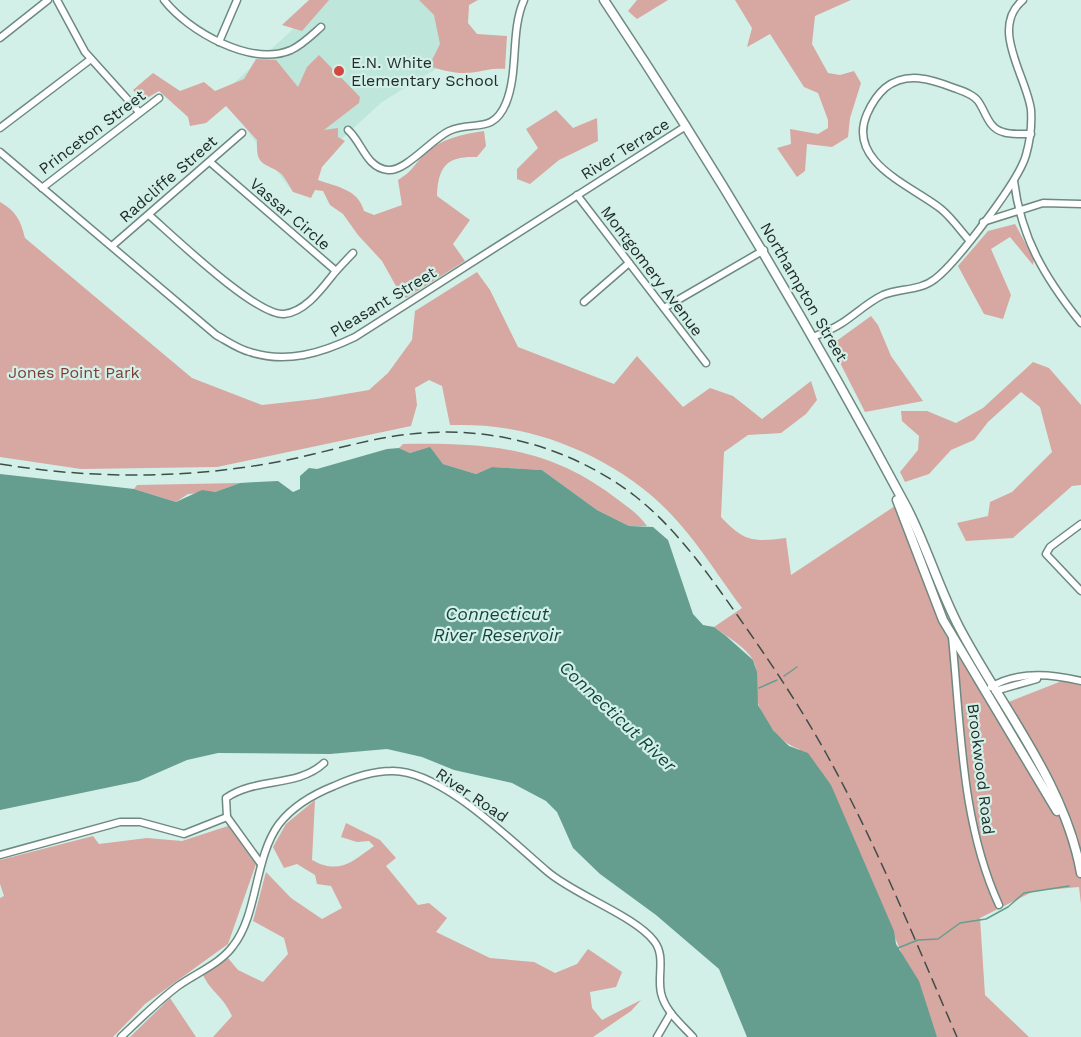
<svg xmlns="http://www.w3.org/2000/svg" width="1081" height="1037" viewBox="0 0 1081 1037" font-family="'Work Sans',sans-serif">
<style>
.built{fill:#bfe6da}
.green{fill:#d7a7a2}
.water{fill:#659e8e}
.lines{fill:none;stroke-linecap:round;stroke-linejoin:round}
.stream{stroke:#659e8e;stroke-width:1.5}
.minor-casing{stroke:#6e8981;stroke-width:9}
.major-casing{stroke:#6e8981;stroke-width:11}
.minor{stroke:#fff;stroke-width:6}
.major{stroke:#fff;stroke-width:8}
.rail{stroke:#3f4d49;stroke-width:1.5;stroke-dasharray:12 6;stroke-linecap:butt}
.poi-dot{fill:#d44640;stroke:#d2f0e7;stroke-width:2}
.labels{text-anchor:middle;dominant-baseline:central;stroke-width:4.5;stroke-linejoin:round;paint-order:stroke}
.poi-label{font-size:16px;fill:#212c29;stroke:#d2f0e7;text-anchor:start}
.street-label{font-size:16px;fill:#212c29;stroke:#d2f0e7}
.park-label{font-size:16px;fill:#7f3c36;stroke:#d2f0e7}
.water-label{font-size:18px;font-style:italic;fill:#13453a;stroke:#d2f0e7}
</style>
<rect width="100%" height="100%" fill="#d2f0e7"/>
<polygon class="built" points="325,0 431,0 470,48 382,102 289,187 221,95"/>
<g class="green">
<polygon points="309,0 329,0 302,31 282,25"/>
<path d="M419,0H478L469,5L468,23L477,34L507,36L505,69C494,68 487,70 476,72C460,75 444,71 429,66L440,44L434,15Z"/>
<polygon points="637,0 668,0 637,19 628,11"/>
<polygon points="735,0 851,0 815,16 812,44 828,73 840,75 854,71 861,83 850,118 848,137 832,147 807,144 805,171 797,177 777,148 791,144 790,129 818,134 828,128 828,120 818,93 804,87 770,34 747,47 752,28"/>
<path d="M319,55L360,97L359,103L324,130L338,128V137L345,141L322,167L318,180C337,187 358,189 364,211L374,215L402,205L398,180C408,174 412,169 419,160C437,139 459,135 484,131L486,146L477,157C448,156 438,165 437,196L470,220L453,244L465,261L406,298L401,295L382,261L358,235L343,214L330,205L323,191L315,190L311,198L293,192C289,186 285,176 279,172C262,162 256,165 257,140L226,106L206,123L190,126L188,117L159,91L142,101L133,90L153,73L180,91L204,82L215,91L244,79L256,59L276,60L298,87L307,67Z"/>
<polygon points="556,110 573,128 597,118 598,141 559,160 530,184 517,179 517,169 538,148 526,129"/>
<path d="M0,202C16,211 21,221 25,238L192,378L262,405L316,399L369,390L388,373L412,340L415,311L477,272L490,290L518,347L614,384L637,356L683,407L710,388L733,396L762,419L811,381L817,400L806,414L781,433L748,435L724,452L721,517C744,542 754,542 786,538L791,575L907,498L945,634L991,709L1072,677L1081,683V904L1079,887L1034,891L980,918L985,995L1029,1037H937L852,836L799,749C782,744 765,723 759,706C753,693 761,675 753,660C746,647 726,636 714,627L742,608C721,580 702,549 679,523C635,471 563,435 496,427C481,425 465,425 450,425L442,386L429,380L415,388L417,405L411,426L217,467L81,469L0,457Z"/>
<polygon points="1015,224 1034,259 1033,265 1010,237 991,249 1011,295 1003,319 984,314 958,266 988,231"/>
<polygon points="871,316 878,325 891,356 923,401 865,412 831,345"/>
<polygon points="1033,362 1049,368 1081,405 1081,485 1072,486 1013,538 966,541 957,523 988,516 990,502 1012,492 1052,452 1040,407 1021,392 988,422 974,440 951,450 929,474 905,482 900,472 918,450 919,436 902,421 901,411 927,411 956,423 983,408"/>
<path d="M403,444C484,443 546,446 613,496C625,505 638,513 647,526H629L597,510L542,470L492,467L476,474L443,464L430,448L410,453L399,448Z"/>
<polygon points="240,483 215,492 188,494 176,502 134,489 137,485"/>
<path d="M315,800L312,860C339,875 352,862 374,846L369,841L357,842L341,837L346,823L380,840L396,858L386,866L418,905L429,903L447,918L436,932L490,958L534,962L555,973L577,964L588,949L622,972L616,987L590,992L592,1008L602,1020L641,1000L631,1011L593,1037H213L232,1016C223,996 211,992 203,975L228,958L238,970L263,982L288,954L284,938L253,921L266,872L291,898L322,919L342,908L331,886L317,884L315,875L297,864L284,868L273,847L286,824Z"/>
<polygon points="228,826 256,864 228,944 145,1004 113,1037 0,1037 0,898 4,896 0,884 0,860 93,836 99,844 147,838 182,841"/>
<polygon points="170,998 196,1037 130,1037"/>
</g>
<polygon class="water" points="430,447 443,464 476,474 492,467 542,470 597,510 629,526 653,527 668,540 693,614 703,625 714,627 726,636 753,660 757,672 758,705 773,730 789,746 808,753 831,785 894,931 896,944 919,981 937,1037 747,1037 719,969 656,915 600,874 573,848 557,812 546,801 512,783 454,770 422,757 387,749 330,754 218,753 187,760 139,781 0,810 0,474 134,489 176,502 202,490 215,492 240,483 257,482 278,481 293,492 300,489 300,476 309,468 317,469 387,449 399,448 410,453"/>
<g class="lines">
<g class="stream">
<polyline points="784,676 797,667"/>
<polyline points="759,688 777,680"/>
<polyline points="898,948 918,940 938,939 960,923 986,919 1008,907 1024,893 1069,886"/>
</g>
<defs>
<g id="minor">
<polyline points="57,0 85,52 139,112"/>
<path d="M164,0C188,31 251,67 291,50C302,45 312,35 321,27"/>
<polyline points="0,38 48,0"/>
<polyline points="219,42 237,0"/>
<polyline points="0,128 91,59"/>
<path d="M348,130C362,142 366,168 388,170C405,172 432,139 449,131C473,120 493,135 506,103C519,71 510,32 524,0"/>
<path d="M0,152L216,335C227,341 238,349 250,352C286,364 322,353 355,337L686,126"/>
<path d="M1014,181C1021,238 1045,278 1081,323"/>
<polyline points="42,188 159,98"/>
<polyline points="577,195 706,363"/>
<path d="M149,215C172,235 257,317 284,314C306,312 323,287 336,271L210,162"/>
<polyline points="983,222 1043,203 1081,204"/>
<path d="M969,240C960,230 951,217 941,209C912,186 846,162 867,114C871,105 877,95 885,88C906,71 931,79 954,88C962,91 973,94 978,101C986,112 988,128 1003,132C1011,135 1022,134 1031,134"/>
<polyline points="112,246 242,133"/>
<polyline points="336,271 353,253"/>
<polyline points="584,302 629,263"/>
<polyline points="664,308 764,250"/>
<path d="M813,337C823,333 833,329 842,323C856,314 868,302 883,295C900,288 920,291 935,279C956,263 1019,181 1026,155C1030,141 1032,125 1031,110C1027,77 989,28 1023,0"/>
<polyline points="1081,524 1050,547 1046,554 1081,591"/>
<path d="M952,637C961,727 961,822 999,905"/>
<path d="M991,687C1017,671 1052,674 1081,681"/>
<polyline points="995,691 1037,679"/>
<polyline points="0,855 120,822 140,822 184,834 227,817"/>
<path d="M261,864L227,817L226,798C256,777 297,788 324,763"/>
<path d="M121,1037C140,1019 158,1001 178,986C196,973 220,964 233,946C258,915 254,858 279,824C293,806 314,794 334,786C352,778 371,771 391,771C441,769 512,842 548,872C575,895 635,916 654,941C666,956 657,976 661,993C665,1011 681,1024 693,1037"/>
<polyline points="657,1037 671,1013"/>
</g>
<g id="major">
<path d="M604,0C714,165 814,334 907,508C927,547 939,589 959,627C1001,707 1065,783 1081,873"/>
<polyline points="897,500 943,620 1057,811"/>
</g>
</defs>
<use href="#minor" class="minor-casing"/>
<use href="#major" class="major-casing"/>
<use href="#minor" class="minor"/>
<use href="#major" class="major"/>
<path class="rail" d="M0,464C91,479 186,479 277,462C326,453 373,436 423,433C499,427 575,450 635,496C678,530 709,575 740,619C771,663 801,708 827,755C877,845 916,943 957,1037"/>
</g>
<circle class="poi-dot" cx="339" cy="71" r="6"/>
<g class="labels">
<g class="poi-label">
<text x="351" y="62">E.N. White<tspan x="351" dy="18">Elementary School</tspan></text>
</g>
<g class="street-label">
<text transform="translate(92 132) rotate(-37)">Princeton Street</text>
<text transform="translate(625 149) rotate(-32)">River Terrace</text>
<text transform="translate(168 179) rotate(-41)">Radcliffe Street</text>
<text transform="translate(290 214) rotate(41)">Vassar Circle</text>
<text transform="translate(652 271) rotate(53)">Montgomery Avenue</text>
<text transform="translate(804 292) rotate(60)">Northampton Street</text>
<text transform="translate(383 302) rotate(-31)">Pleasant Street</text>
<text transform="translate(981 769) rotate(83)">Brookwood Road</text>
<text transform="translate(472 795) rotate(34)">River Road</text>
</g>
<g class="park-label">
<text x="74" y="372">Jones Point Park</text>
</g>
<g class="water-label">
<text x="497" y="613">Connecticut<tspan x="497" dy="21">River Reservoir</tspan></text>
<text transform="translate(618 716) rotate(43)">Connecticut River</text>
</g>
</g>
</svg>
